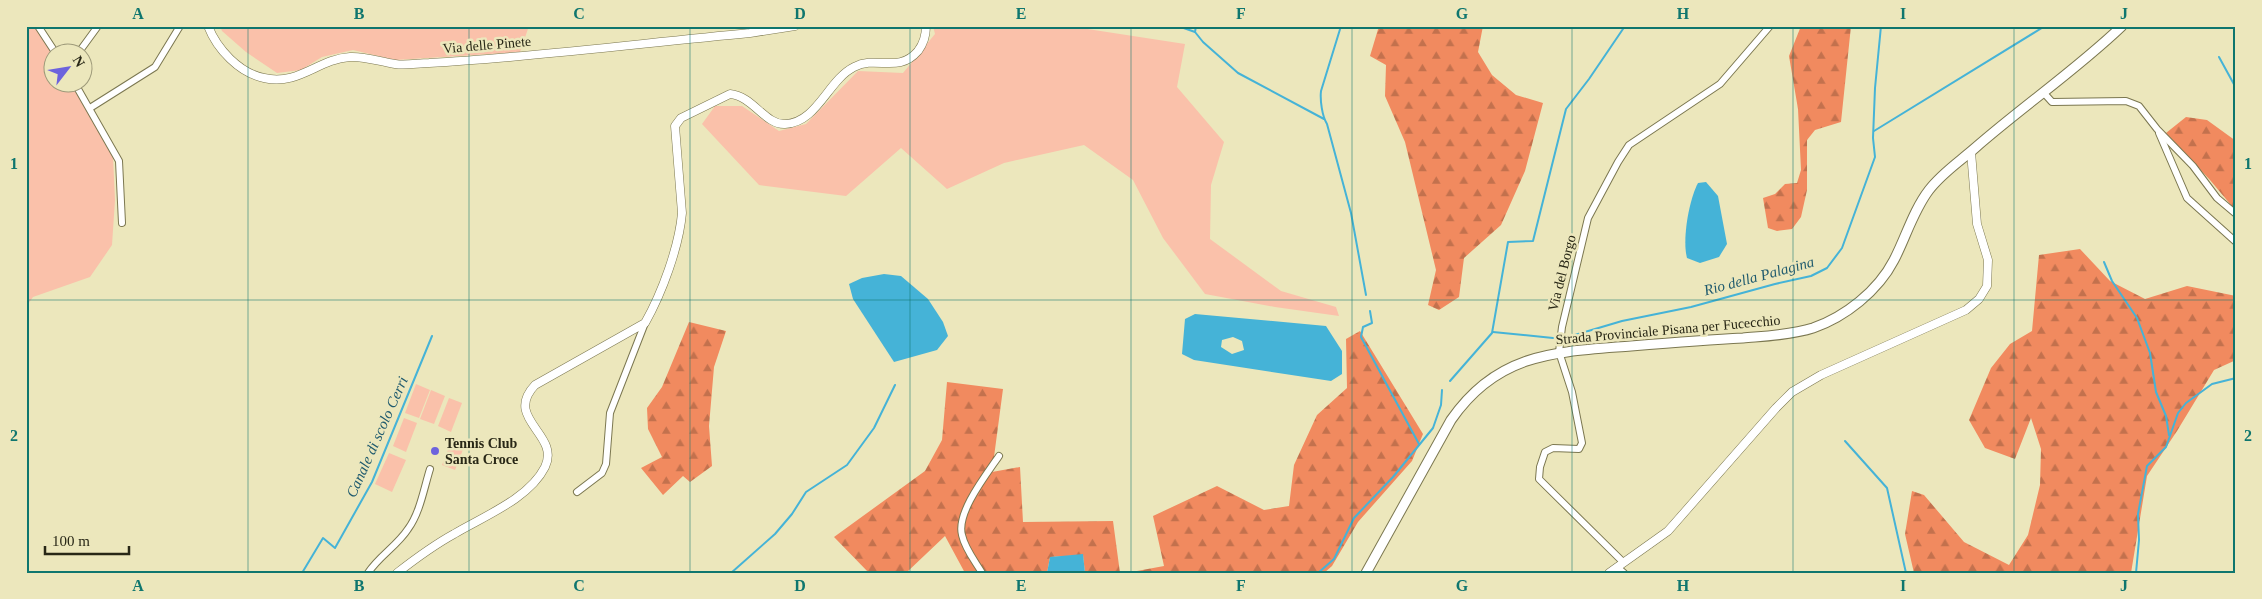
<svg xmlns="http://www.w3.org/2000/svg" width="2262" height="599" viewBox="0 0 2262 599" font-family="Georgia,serif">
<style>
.green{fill:#fac1aa}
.forest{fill:url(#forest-firs)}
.water{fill:#45b3d7;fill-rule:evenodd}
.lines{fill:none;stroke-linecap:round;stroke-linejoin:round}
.stream{stroke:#45b3d7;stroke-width:2}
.minor-casing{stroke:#7b7750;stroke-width:8}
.tertiary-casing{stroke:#7b7750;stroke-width:9}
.secondary-casing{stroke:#7b7750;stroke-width:11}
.minor{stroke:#fff;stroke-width:6}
.tertiary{stroke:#fff;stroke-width:8}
.secondary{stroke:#fff;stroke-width:9}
.grid{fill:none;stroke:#0f766e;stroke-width:1;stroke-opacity:0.55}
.poi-dot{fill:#6d63dd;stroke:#ece7bc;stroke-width:2}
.labels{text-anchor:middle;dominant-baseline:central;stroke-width:5;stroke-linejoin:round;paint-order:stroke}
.street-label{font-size:14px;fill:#282716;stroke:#ece7bc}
.poi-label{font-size:14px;font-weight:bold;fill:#282716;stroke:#ece7bc;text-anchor:start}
.water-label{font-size:15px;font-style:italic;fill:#205b6e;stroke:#ece7bc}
.neatline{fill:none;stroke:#0f766e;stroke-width:2}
.grid-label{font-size:16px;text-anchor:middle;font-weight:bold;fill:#0f766e}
</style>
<defs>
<pattern id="forest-firs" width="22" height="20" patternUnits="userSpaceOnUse" patternTransform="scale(1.25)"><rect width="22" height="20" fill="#f18a5f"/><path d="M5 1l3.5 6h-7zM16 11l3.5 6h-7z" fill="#c3714d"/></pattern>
</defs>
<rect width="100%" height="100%" fill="#ece7bc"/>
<g class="green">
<polygon points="26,26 35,26 52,52 52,82 71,83 113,157 115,200 112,245 90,277 33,297 26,307"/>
<polygon points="220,26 529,26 520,52 395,60 353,50 322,57 301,70 277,73 246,52 222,31"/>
<polygon points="933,26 1068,26 1185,44 1177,87 1224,142 1211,185 1210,239 1281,291 1336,307 1339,316 1275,307 1205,294 1163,238 1133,180 1084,145 1004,163 947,189 901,148 846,196 759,185 702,124 715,106 742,106 779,131 806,124 858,71 903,73 935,34"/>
<polygon points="416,384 430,390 419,418 405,413"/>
<polygon points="431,390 445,396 434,424 420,419"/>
<polygon points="449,398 462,403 451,432 438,426"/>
<polygon points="404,418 417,423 406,452 393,446"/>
<polygon points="453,437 466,442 455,470 442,465"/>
<polygon points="389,453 406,460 392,492 375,484"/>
</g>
<g class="forest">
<polygon points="1379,26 1483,26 1478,52 1492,75 1516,95 1543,103 1525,171 1501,225 1464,258 1459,297 1439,310 1428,305 1436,270 1405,142 1385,96 1386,65 1370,56"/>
<polygon points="1801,26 1851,26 1841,122 1815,130 1807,140 1807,190 1801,217 1792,229 1777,231 1768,228 1763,198 1775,194 1785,184 1797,183 1801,170 1798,109 1789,56"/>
<polygon points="2186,117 2207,120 2236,141 2236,211 2210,180 2166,133"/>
<polygon points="2080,249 2110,281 2145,299 2187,286 2236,296 2236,360 2214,370 2177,431 2147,476 2131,573 1914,573 1905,534 1912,491 1924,495 1964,542 2009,565 2028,535 2040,485 2041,449 2031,418 2015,459 1985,448 1969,420 1991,368 2010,344 2032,331 2039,255"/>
<polygon points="689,322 726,331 714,367 709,426 712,466 690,482 683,476 663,495 641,468 662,457 648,429 647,408 662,387"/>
<polygon points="1360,331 1423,434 1412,461 1358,522 1332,566 1324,573 1126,573 1164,566 1153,516 1217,486 1264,510 1289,506 1294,465 1317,415 1347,388 1346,339"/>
<polygon points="947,382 1003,389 992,472 1020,467 1023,522 1113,521 1120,573 1085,573 1083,555 1050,557 1047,573 965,573 945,536 906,573 869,573 834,537 925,471 942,440"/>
</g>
<g class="water">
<path d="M1706,182L1718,196L1727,244L1719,257L1700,263L1687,258C1682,239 1689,200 1698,183Z"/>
<polygon points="884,274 901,276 928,299 943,322 948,336 937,350 894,362 853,299 849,284 862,278"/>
<path d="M1195,314L1326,326L1342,351V374L1331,381L1194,360L1182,354L1185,319ZM1233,337L1242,341L1244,350L1232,354L1221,347L1222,340Z"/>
<polygon points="1083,554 1085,573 1047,573 1050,557"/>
</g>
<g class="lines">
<g class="stream">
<polyline points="1178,26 1195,32 1203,42 1238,73 1324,119"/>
<path d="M1341,26L1321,91C1320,100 1322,116 1327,124L1351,213L1366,295"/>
<polyline points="1195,32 1196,26"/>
<polyline points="2219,57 2236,88"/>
<polyline points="1874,131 2045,26"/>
<polyline points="2104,262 2112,281 2137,318 2150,353 2156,392 2166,416 2169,435"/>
<polyline points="1370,311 1372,323 1363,327 1361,337 1419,444"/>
<polyline points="1493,332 1553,338"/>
<polyline points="1568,337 1622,321 1691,307 1775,284 1811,276 1827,268 1842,248 1875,157 1873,138 1875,88 1881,26"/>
<polyline points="1450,381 1492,333 1508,242 1533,241 1566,109 1589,79 1625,26"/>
<polyline points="1845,441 1887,488 1906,573"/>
<polyline points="302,573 323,538 335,548 372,482 432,336"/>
<polyline points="731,573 775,534 792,514 806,492 847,465 874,428 895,385"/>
<polyline points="1318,573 1334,559 1354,518 1393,477 1433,428 1441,405 1442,390"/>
<polyline points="2136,573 2139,540 2138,514 2147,466 2166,447 2178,413 2186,403 2212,384 2236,378"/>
</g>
<defs>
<g id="minor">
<polyline points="38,26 55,52"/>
<polyline points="79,52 98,26"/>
<polyline points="74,82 119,161 122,223"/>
<polyline points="2043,92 2052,102 2126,101 2139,106 2157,129 2193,166 2217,198 2236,214"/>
<polyline points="90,108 155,67 180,26"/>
<polyline points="2159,133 2187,198 2236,242"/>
<polyline points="577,492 602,473 606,464 610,413 645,323"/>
<polyline points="1623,562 1539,479 1540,467 1545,452 1553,448 1579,449 1582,443 1572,392 1559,352 1562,327 1588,218 1618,162 1629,145 1720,84 1770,26"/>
<polyline points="1617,567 1624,573"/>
<path d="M368,573C379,556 397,546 408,529C420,513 424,488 430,469"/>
<path d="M982,573C975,561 965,549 962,535C956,513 986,475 999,456"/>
</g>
<g id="tertiary">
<path d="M208,26C217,49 239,73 264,78C299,86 318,59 350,57C364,56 381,62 395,64C406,66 418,63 429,63C536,57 643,43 750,33L795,26"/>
<path d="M397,573C415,559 434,545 454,534C482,517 529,499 545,467C561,434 503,419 535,385L645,323C662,293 679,247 682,213L675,126L681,118L730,94C753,96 765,125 785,124C817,123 828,80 854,67C877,55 898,74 918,51C924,43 926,36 926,26"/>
<polyline points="1609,573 1668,531 1776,408 1792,392 1821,375 1966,310 1979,299 1987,286 1988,260 1977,224 1971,152"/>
</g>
<path id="secondary" d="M1366,573L1451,420C1498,352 1556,352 1631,346C1668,343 1705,340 1743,338C1765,336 1791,335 1813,328C1845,317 1878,291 1894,260C1906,237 1913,211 1929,190C1942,173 1959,162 1975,148C2023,106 2076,70 2122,26"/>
</defs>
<use href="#minor" class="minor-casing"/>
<use href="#tertiary" class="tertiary-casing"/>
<use href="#secondary" class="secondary-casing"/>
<use href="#minor" class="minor"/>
<use href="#tertiary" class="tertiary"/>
<use href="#secondary" class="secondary"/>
</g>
<path class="grid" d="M248,26V573M469,26V573M690,26V573M910,26V573M1131,26V573M1352,26V573M1572,26V573M1793,26V573M2014,26V573M26,300H2236"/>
<circle class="poi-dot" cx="435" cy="451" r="5"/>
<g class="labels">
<g class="street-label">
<text transform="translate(487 45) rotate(-5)">Via delle Pinete</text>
<text transform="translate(1562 273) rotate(-76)">Via del Borgo</text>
<text transform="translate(1668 330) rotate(-5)">Strada Provinciale Pisana per Fucecchio</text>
</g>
<g class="poi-label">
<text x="445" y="443">Tennis Club<tspan x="445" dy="16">Santa Croce</tspan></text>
</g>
<g class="water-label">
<text transform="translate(1759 276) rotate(-15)">Rio della Palagina</text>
<text transform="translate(377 437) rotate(-66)">Canale di scolo Cerri</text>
</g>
</g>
<rect width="2262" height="599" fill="none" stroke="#ece7bc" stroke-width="55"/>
<g transform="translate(68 68) rotate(59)"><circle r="24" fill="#ece7bc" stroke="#9e9a7a"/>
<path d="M0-4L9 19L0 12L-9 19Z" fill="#6d63dd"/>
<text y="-8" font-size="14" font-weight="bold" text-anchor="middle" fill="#282716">N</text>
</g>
<path d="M45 546v8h84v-8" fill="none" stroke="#282716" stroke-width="2.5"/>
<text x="52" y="546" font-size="15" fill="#282716" stroke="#ece7bc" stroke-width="4" paint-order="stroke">100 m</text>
<rect x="28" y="28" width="2206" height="544" class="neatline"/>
<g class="grid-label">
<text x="138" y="19">A</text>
<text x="359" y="19">B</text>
<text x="579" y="19">C</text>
<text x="800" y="19">D</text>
<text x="1021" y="19">E</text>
<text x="1241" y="19">F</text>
<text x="1462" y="19">G</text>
<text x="1683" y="19">H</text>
<text x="1903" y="19">I</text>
<text x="2124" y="19">J</text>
<text x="14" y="169">1</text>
<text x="2248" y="169">1</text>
<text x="14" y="441">2</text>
<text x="2248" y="441">2</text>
<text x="138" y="591">A</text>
<text x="359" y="591">B</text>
<text x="579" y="591">C</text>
<text x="800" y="591">D</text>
<text x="1021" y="591">E</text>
<text x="1241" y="591">F</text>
<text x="1462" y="591">G</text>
<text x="1683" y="591">H</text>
<text x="1903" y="591">I</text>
<text x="2124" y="591">J</text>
</g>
</svg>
